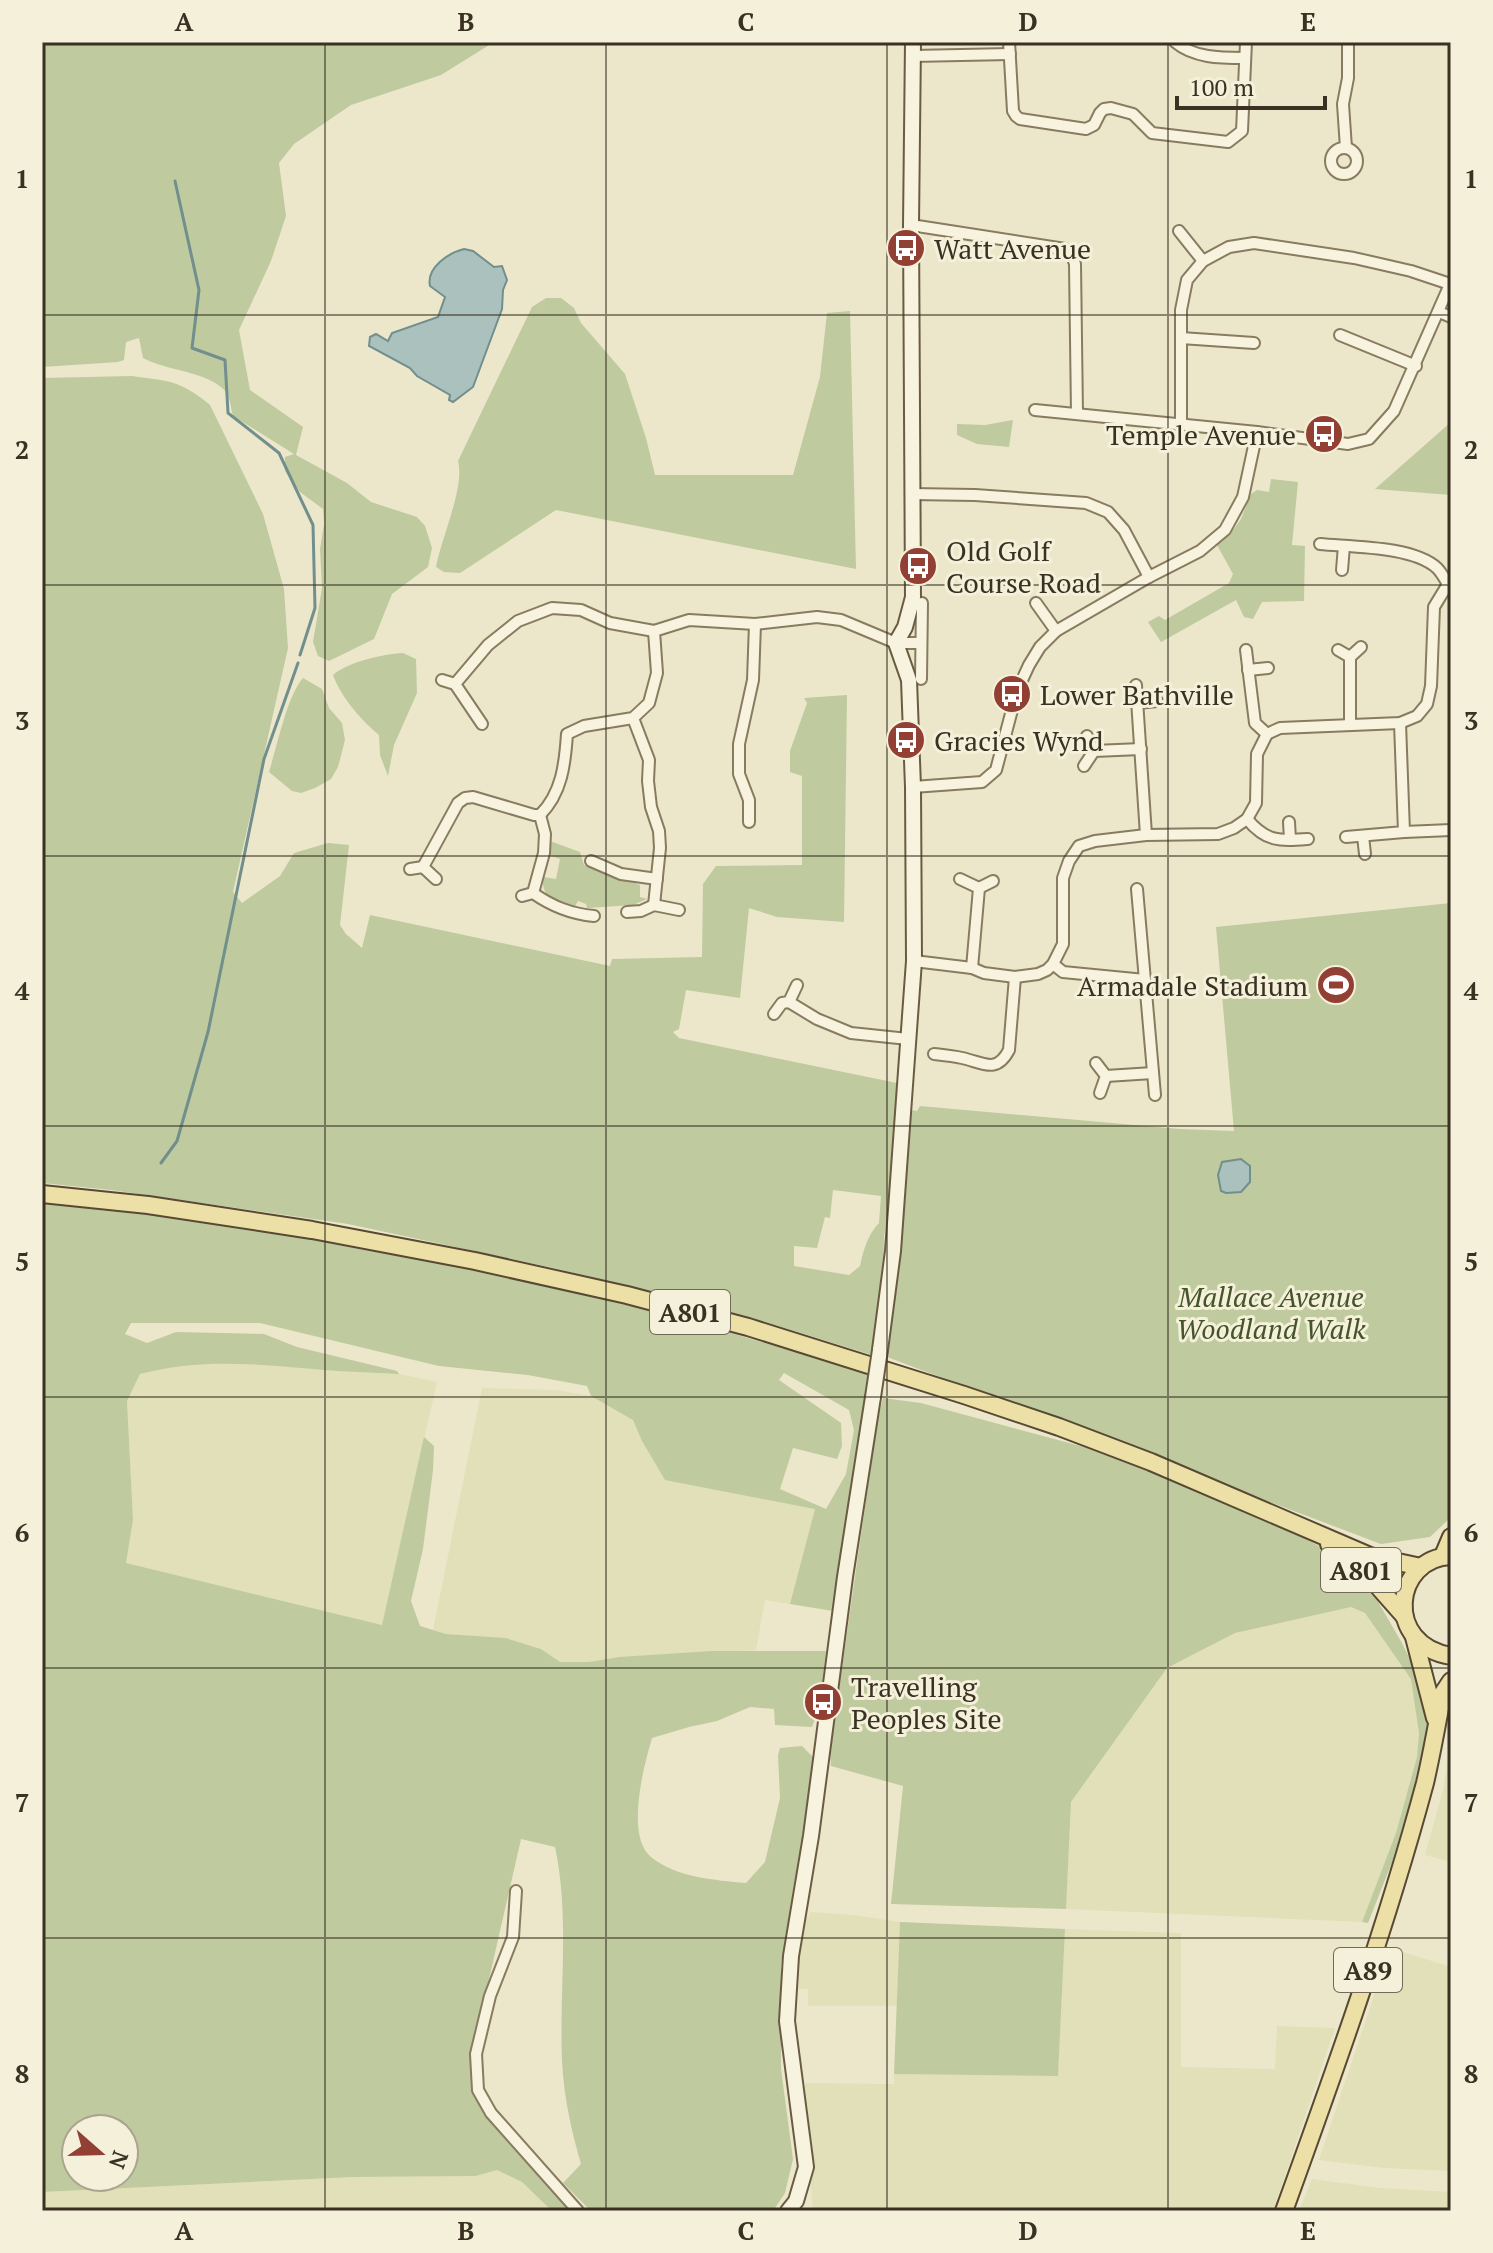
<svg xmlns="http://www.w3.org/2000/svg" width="1493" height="2253" viewBox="0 0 1493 2253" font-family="'PT Serif',serif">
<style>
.farmland{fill:#e1e0b8}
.green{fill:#bfca9f;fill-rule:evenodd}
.water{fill:#abc1be;stroke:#718f8c;stroke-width:2}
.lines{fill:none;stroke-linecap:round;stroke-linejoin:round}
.stream{stroke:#718f8c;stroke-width:3}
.minor-casing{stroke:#887b60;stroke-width:14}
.secondary-casing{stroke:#6a5c43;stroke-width:18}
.primary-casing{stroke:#574933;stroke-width:20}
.minor{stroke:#f7f3de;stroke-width:10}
.secondary{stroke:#f7f3de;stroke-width:14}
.primary{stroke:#ece0a6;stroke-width:16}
.secondary-bridge-casing{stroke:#6a5c43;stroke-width:18;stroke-linecap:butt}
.secondary-bridge{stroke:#f7f3de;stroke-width:14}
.grid{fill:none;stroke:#3a3122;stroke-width:2;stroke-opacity:0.55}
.labels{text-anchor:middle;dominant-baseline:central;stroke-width:6;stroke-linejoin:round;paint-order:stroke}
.shield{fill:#f4f0da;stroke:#726a59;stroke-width:2}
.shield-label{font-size:26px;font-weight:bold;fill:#3a3122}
.poi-label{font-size:28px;fill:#3a3122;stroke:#f4f0da;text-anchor:start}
.park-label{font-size:28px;font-style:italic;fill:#44552a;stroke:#f4f0da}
.neatline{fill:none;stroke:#3a3122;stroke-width:3}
.grid-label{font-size:26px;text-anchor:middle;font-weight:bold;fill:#3a3122}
</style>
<rect width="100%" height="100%" fill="#ece7cb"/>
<g class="farmland">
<polygon points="215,1362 269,1363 337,1371 399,1374 437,1382 382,1625 126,1563 133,1520 127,1401 140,1374 164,1367"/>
<polygon points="482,1388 556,1390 591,1396 633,1420 642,1441 815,1509 790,1604 765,1600 756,1650 619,1657 589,1662 560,1662 541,1649 506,1638 446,1634 433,1630"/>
<polygon points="1351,1607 1365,1613 1412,1679 1419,1733 1417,1757 1396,1833 1362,1922 1066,1909 1071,1802 1167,1668 1235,1633"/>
<polygon points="1451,1740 1451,1862 1425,1855 1443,1790"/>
<polygon points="810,1912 853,1915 900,1922 897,2006 808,2006 808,1989 799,1989 798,1964 805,1920 809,1917"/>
<polygon points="1065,1929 1181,1933 1181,2067 1275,2069 1277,2026 1335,2028 1273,2211 813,2211 805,2110 804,2088 806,2083 894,2084 894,2074 1058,2076"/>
<polygon points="1390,1948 1451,1967 1451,2171 1384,2168 1319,2160"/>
<polygon points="497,2170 522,2182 552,2211 42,2211 42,2192 353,2177 476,2176"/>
<polygon points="1312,2179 1380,2188 1451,2192 1451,2211 1299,2211"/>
</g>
<g class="green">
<path d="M42,42H494L441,75L351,105L294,144L279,163L286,216L271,261L239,330L250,390L303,427L296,455L347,483L371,502L417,517L425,526L432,548L428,567L392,594L374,639L329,661L318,656L313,642L322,588L320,549L324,524L323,509L300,492L285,471V457L294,454L233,416C231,409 230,397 226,392C209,371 166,371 143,358L139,338L126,342L124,360L118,362L42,367Z"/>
<path d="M546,298H561L574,308L581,323L625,374L646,438L655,475H793L820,377L827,313L850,311L856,569L556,510L460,573L444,572L436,567C441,539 465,487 458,461L532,307Z"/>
<path d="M132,376C169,381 180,380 210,405L263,514L284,589L288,648L233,892L242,903L280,876L294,853L328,843L349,845L340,925L346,934L362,948L370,915L610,966L612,959L702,957L703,884L716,866L802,865V776L790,772V751L807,703L804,698L847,695L844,922L777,917L749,908L740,998L686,990L679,1029L673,1032L679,1038L897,1083L890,1196L884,1237L883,1279L872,1355L765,1322L663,1295L558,1269L348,1224L111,1190L42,1183V378ZM833,1190L881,1196L879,1223C868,1234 863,1251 860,1266L849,1275L794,1266V1246L817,1248L825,1217L830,1218Z"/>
<polygon points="1013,420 1009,447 977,444 957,435 957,424 985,425"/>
<polygon points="1451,422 1451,495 1375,489"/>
<polygon points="1271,479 1298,482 1292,545 1305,546 1304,601 1262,602 1253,619 1244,617 1236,600 1161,642 1148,622 1159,616 1165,620 1229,583 1233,574 1217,545 1231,533 1241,519 1251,494 1257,490 1269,492"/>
<path d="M403,653L416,659L417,693L394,745L388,776L380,755L379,735C361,720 341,697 333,675C348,662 383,654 403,653Z"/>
<path d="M303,678L322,689L329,708L342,723L345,740L338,767L331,779L315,788L301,793L292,791L269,772C277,747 287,696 303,678Z"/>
<path d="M550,841L580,852L584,865L640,885V897L647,899L633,905L587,908L586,904L578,901L574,908C557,901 541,900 543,877L556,879L560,859L549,855Z"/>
<polygon points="1451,903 1451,1517 1430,1537 1381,1544 887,1357 903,1109 917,1111 920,1106 1180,1129 1234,1131 1216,927"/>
<path d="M42,1200L258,1229L359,1249L486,1271L665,1314L868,1373L833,1611L790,1604L815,1509L665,1480L642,1441L633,1420L591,1396L587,1386L528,1375L439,1366L260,1323H131L125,1334L147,1343L176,1332L264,1334L297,1347L397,1371L399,1374C378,1373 358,1372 337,1371C270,1366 206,1356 140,1374L127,1401L133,1520L126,1563L382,1625L424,1437L434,1446L433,1470L423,1549L411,1601L420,1626L446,1634L506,1638L541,1649L560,1662H589L619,1657L712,1651H826L819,1708L812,1727L775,1725L774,1709L750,1707L717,1721L689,1727L652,1738C644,1766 625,1835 651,1857C677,1878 715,1880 746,1883L765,1862L780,1798L778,1755L780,1748L802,1746L813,1757L806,1818L781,1965V2069L793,2159L785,2193L773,2211H591L563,2183L581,2164C571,2129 564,2098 562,2061C559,1990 570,1917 555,1847L521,1839L471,2058L472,2090L481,2108L571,2211H552L522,2182L497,2170L476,2176L353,2177L42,2192ZM784,1373L849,1410L854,1430L846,1474L826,1509L780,1489L793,1448L837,1459L842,1446L841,1423L779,1380ZM76,2129H124V2177H76Z"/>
<polygon points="883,1398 921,1403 1084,1447 1193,1488 1283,1527 1321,1547 1377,1600 1402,1643 1425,1690 1430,1719 1426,1750 1392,1862 1368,1923 1362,1922 1396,1833 1417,1757 1419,1733 1411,1679 1365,1613 1351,1607 1235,1633 1167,1668 1071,1802 1066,1909 891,1904 903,1786 831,1766 830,1752 877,1423"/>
<polygon points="900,1922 1065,1929 1058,2076 894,2074"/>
</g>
<g class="water">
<path d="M464,249L473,251L494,267L502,266L507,280L503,290L502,309L473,387L453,402L449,400L450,395L417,376L410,368L369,346L370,337L376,334L388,341L392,333L438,317L445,297L430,286C426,268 448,253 464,249Z"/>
<polygon points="1241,1159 1250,1166 1250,1182 1241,1192 1226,1193 1221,1191 1218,1175 1222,1162"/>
</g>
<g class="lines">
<g class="stream">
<polyline points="175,181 199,290 192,348 225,360 228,413 279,453 313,525 315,608 300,655"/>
<polyline points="161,1163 177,1141 208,1032 264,759 298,663"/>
</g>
<defs>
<g id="minor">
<polyline points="1009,42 1013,111 1016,116 1020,119 1086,129 1094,125 1100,113 1104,109 1111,108 1133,114 1152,133 1228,142 1242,131 1246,42"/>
<path d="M1175,42C1194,58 1220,58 1244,58"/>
<polyline points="912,56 1010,54"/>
<polyline points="1346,148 1343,104 1348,78 1348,42"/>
<circle cx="1344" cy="161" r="13"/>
<polyline points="911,225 1065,249 1072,255 1075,264 1077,414"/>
<polyline points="1179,231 1203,261"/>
<polyline points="1439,312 1451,317"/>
<polyline points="1340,335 1416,366"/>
<polyline points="1181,338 1254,343"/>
<polyline points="1035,410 1257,432 1348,444 1369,439 1394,411 1451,282"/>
<polyline points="1181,424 1181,310 1187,280 1203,261 1229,247 1254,243 1354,258 1411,271 1450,284"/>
<polyline points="911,494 975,495 1086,503 1108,512 1124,530 1149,577"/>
<path d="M1320,544C1352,547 1413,546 1437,568C1441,572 1445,579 1448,584"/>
<polyline points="1342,570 1344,546"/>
<polyline points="1036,603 1056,631"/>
<polyline points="1246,650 1255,723 1267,734"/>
<polyline points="1338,650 1350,657 1361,647"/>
<polyline points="1350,657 1350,725"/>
<polyline points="1248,670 1268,668"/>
<polyline points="921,679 922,603"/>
<polyline points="442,680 455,684 488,645 518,621 552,608 581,610 610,623 654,631"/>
<polyline points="455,684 482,724"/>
<polyline points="1136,685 1146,835"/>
<polyline points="1138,703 1157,701"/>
<polyline points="633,718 649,760 648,781 651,807 659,831 660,848 654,905"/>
<polyline points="1087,736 1094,751"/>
<polyline points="1084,766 1094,751 1141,749"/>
<polyline points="913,787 982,782 996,770 1017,691 1029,665 1040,647 1056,631 1149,577 1200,551 1225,530 1243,497 1257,432"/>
<path d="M540,815C562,793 565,764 567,734L584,726L633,718L649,703L657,673L654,631L689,620L755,624L817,617L841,620L896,643H921"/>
<path d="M1247,819C1266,842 1279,841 1308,839"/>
<polyline points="749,822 749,800 739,774 739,744 753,680 755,624"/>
<polyline points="1289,822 1290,840"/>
<polyline points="1404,832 1451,830"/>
<polyline points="1363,836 1365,854"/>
<polyline points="1346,837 1404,832 1400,723"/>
<polyline points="591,861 621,874 657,879"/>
<polyline points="410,869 423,867"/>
<polyline points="436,879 423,867 458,803 465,798 473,797 534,815 540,815"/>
<polyline points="960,879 979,888 972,968"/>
<polyline points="979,888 993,881"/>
<polyline points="1137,889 1155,1095"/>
<polyline points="533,893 544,853 545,834 540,815"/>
<path d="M522,896L533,893C553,907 571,914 594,916"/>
<polyline points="627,912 641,911 654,905 679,910"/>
<polyline points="914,961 972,968 984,973 1015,977 1038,974 1047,970 1053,964 1063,944 1063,878 1069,861 1079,846 1095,841 1146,835 1218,834 1234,828 1247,819 1256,803 1257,754 1267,734 1280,728 1400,723 1417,716 1427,704 1431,686 1434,607 1448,584 1451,584"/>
<polyline points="1053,964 1063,972 1145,980"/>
<polyline points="789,1002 817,1019 851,1033 908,1039"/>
<polyline points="774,1014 782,1003 789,1002 797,985"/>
<path d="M934,1054C943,1055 953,1056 962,1058C982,1062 996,1075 1009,1050L1015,977"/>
<polyline points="1096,1063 1106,1076 1100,1093"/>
<polyline points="1106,1076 1153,1073"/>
<polyline points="516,1891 513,1937 490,1996 476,2054 478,2090 491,2113 578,2211"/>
</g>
<g id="secondary">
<polyline points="880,1350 893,1251 914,961 913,787 909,680 896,643 905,627 913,597 911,225 913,42"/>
<polyline points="788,2211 796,2201 806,2167 787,2021 791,1956 811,1836 845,1577 873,1397"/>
</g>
<g id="primary">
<polyline points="42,1194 148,1205 312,1230 475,1261 627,1295 748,1327 964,1395 1059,1427 1151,1462 1370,1556 1421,1567"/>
<polyline points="1329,1544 1367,1574 1404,1616"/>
<polyline points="1443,1556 1451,1537"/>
<path d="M1451,1556C1393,1558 1383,1645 1451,1656"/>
<polyline points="1414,1637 1435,1718"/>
<path d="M1284,2211C1335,2070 1386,1928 1425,1783C1432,1753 1437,1723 1443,1693L1451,1681"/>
</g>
</defs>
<use href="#minor" class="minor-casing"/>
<use href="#secondary" class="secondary-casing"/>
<use href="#primary" class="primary-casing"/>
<use href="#minor" class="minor"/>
<use href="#secondary" class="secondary"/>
<use href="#primary" class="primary"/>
<defs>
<polyline id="secondary-bridge" points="873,1397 880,1350"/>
</defs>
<use href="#secondary-bridge" class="secondary-bridge-casing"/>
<use href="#secondary-bridge" class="secondary-bridge"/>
</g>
<path class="grid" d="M325,42V2211M606,42V2211M887,42V2211M1168,42V2211M42,315H1451M42,585H1451M42,856H1451M42,1126H1451M42,1397H1451M42,1668H1451M42,1938H1451"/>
<defs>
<symbol id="bus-disc" viewBox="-11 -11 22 22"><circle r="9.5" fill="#934034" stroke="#f4f0da"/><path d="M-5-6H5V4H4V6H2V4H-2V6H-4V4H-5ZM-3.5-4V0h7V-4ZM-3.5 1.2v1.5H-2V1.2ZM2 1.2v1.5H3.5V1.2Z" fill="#fff"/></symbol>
<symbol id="stadium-disc" viewBox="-11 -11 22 22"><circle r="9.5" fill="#934034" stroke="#f4f0da"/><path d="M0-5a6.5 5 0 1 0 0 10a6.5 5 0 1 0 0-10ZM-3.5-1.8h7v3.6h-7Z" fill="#fff"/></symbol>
</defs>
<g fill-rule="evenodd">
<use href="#bus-disc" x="884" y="226" width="44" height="44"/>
<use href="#bus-disc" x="1302" y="412" width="44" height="44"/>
<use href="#bus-disc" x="896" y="544" width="44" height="44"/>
<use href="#bus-disc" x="990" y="672" width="44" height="44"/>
<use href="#bus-disc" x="884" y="718" width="44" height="44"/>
<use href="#stadium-disc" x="1314" y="963" width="44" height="44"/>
<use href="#bus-disc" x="801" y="1680" width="44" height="44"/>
</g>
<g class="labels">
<g class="shield">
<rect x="650" y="1290" width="80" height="44" rx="6"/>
<rect x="1321" y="1548" width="80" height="44" rx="6"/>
<rect x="1334" y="1948" width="68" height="44" rx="6"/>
</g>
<g class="shield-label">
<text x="690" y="1312">A801</text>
<text x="1361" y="1570">A801</text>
<text x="1368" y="1970">A89</text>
</g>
<g class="poi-label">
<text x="934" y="248">Watt Avenue</text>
<text x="1296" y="434" text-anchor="end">Temple Avenue</text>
<text x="946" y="550">Old Golf<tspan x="946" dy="32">Course Road</tspan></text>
<text x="1040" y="694">Lower Bathville</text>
<text x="934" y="740">Gracies Wynd</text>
<text x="1308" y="985" text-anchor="end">Armadale Stadium</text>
<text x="851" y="1686">Travelling<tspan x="851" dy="32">Peoples Site</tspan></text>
</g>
<g class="park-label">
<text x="1271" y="1296">Mallace Avenue<tspan x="1271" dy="32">Woodland Walk</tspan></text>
</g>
</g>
<rect width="1493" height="2253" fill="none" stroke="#f4f0da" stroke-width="88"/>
<g transform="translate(100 2153) rotate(110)"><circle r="38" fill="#f4f0da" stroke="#aaa490" stroke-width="2"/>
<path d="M0-6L14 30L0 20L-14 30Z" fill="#934034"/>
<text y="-12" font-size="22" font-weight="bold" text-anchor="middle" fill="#3a3122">N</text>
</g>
<path d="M1177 96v12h148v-12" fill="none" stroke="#3a3122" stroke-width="4"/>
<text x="1189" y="96" font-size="24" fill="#3a3122" stroke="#f4f0da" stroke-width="6" paint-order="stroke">100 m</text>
<rect x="44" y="44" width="1405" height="2165" class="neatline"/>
<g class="grid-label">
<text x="184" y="31">A</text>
<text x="466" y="31">B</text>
<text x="746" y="31">C</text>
<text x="1028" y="31">D</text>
<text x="1308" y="31">E</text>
<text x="22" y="188">1</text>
<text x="1471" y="188">1</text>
<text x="22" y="459">2</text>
<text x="1471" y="459">2</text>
<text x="22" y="730">3</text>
<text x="1471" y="730">3</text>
<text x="22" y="1000">4</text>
<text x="1471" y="1000">4</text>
<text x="22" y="1271">5</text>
<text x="1471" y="1271">5</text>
<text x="22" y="1542">6</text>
<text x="1471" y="1542">6</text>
<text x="22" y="1812">7</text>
<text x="1471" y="1812">7</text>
<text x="22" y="2083">8</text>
<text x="1471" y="2083">8</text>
<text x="184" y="2240">A</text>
<text x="466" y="2240">B</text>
<text x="746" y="2240">C</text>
<text x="1028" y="2240">D</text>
<text x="1308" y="2240">E</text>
</g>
</svg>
